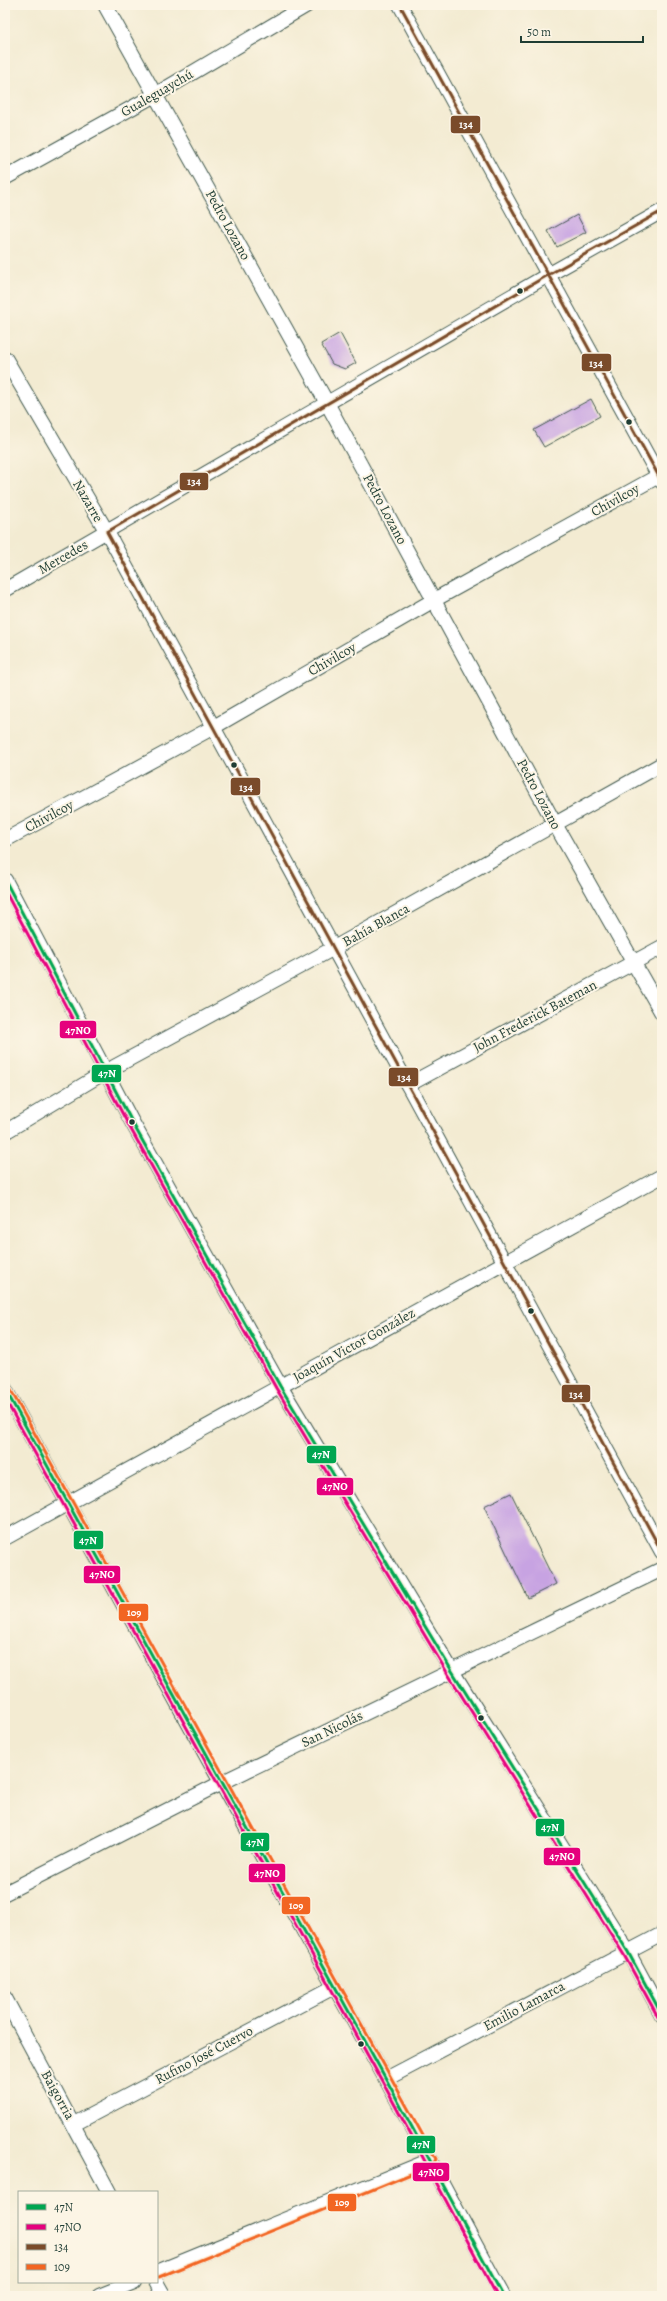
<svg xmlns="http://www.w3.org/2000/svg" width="667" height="2301" viewBox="0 0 667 2301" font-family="Alegreya,serif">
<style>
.building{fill:#c7a3e2}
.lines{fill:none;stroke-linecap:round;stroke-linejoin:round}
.minor-casing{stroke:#3f574c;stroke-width:16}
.minor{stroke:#fff;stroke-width:14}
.bus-1-casing{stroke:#fcf5e5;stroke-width:6}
.bus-2-casing{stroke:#fcf5e5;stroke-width:6}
.bus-3-casing{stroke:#fcf5e5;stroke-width:6}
.bus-4-casing{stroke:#fcf5e5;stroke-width:6}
.bus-1{stroke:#00a651;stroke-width:3}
.bus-2{stroke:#e5007d;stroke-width:3}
.bus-3{stroke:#7a4b2a;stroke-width:3}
.bus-4{stroke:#f26522;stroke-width:3}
.bus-dot{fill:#1f3d34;stroke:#fcf5e5;stroke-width:1.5}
.labels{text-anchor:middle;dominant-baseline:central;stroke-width:4;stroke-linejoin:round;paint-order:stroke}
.street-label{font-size:14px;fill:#1f3d34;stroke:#fcf5e5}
.line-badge{stroke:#fcf5e5;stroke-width:1.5}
.badge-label{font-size:11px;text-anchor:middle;font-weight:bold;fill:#fff}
</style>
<rect width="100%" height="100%" fill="#fcf5e5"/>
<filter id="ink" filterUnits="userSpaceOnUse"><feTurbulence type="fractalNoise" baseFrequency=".025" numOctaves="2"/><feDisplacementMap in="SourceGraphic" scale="8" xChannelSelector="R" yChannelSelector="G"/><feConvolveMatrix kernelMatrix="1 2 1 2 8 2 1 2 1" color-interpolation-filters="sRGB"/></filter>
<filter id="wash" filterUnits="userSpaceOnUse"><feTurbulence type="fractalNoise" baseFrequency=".012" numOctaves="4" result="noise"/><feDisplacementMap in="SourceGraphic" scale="16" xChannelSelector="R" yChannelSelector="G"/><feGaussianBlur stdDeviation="0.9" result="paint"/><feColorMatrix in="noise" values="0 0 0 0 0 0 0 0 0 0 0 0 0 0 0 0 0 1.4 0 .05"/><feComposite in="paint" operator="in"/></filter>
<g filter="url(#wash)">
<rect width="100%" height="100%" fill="#f3ebd2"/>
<g id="blocks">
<g class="building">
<polygon points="577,215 586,232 557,247 548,231"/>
<polygon points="340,333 356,363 345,369 332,364 321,344"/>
<polygon points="591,399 600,416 544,447 534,430"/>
<polygon points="511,1493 556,1584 528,1598 484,1506"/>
</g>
</g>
</g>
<g filter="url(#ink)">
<use href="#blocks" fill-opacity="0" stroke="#3f574c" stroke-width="1"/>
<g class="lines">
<defs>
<g id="minor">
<polyline points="105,5 327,403 555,824 662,1013"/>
<polyline points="400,5 662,482"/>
<polyline points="5,178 155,95 307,5"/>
<polyline points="5,358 107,532 662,1552"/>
<polyline points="5,590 548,275 662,211"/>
<polyline points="5,840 212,728 434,600 662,474"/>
<polyline points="5,880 132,1122 280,1386 452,1671 628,1952 662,2015"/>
<polyline points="408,1085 662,947"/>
<polyline points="5,1132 105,1072 334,948 662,764"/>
<polyline points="5,1389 207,1757 386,2079 503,2296"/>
<polyline points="5,1538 662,1176"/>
<polyline points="5,1893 221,1783 662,1569"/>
<polyline points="5,1998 109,2192"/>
<polyline points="386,2079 662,1934"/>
<polyline points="74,2124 334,1987"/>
<polyline points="157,2272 431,2160"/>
<polyline points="156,2282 164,2296"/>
<polyline points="99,2296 134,2282"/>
</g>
</defs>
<use href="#minor" class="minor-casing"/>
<use href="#minor" class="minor"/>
<defs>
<g id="bus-1">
<polyline points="5,880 132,1122 280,1386 452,1671 628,1952 662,2015"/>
<polyline points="5,1389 386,2079 503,2296"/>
</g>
<g id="bus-2">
<polyline points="5,891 128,1124 276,1388 448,1674 624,1955 658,2017"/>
<polyline points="5,1399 382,2081 497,2296"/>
</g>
<g id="bus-3">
<polyline points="400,5 662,482"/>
<polyline points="662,211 548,275 107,532 662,1552"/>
</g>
<polyline id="bus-4" points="9,1387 436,2159 433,2165 159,2277"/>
</defs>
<use href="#bus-1" class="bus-1-casing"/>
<use href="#bus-2" class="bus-2-casing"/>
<use href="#bus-3" class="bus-3-casing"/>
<use href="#bus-4" class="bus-4-casing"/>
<use href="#bus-1" class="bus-1"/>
<use href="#bus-2" class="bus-2"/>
<use href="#bus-3" class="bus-3"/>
<use href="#bus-4" class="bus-4"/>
</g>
</g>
<g class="bus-dot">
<circle cx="520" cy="291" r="3.5"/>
<circle cx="629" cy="422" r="3.5"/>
<circle cx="234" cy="765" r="3.5"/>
<circle cx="132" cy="1122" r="3.5"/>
<circle cx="531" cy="1311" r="3.5"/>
<circle cx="481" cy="1718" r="3.5"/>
<circle cx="361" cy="2044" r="3.5"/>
</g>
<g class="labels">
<g class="street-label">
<text transform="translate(157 93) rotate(-30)">Gualeguaychú</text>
<text transform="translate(228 225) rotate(61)">Pedro Lozano</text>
<text transform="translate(615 500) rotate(-29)">Chivilcoy</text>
<text transform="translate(88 501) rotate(60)">Nazarre</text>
<text transform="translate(385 509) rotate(62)">Pedro Lozano</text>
<text transform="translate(63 557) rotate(-30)">Mercedes</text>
<text transform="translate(332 659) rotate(-30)">Chivilcoy</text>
<text transform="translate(539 794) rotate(62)">Pedro Lozano</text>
<text transform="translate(49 816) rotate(-28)">Chivilcoy</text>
<text transform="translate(376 925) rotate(-29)">Bahía Blanca</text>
<text transform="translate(535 1016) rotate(-28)">John Frederick Bateman</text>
<text transform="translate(354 1345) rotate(-29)">Joaquín Victor González</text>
<text transform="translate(332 1729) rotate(-26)">San Nicolás</text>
<text transform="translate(524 2006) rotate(-28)">Emilio Lamarca</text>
<text transform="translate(204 2055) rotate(-28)">Rufino José Cuervo</text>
<text transform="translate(58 2095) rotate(61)">Baigorria</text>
</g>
</g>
<g class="line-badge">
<rect x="450" y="115" width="31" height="19" rx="4" fill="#7a4b2a"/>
<rect x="581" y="353" width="31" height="19" rx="4" fill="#7a4b2a"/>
<rect x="179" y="472" width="30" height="19" rx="4" fill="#7a4b2a"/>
<rect x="230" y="777" width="31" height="19" rx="4" fill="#7a4b2a"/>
<rect x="59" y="1020" width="38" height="19" rx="4" fill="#e5007d"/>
<rect x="91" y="1064" width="31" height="19" rx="4" fill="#00a651"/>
<rect x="388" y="1067" width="31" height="20" rx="4" fill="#7a4b2a"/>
<rect x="561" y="1384" width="30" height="19" rx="4" fill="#7a4b2a"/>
<rect x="306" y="1445" width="31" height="19" rx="4" fill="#00a651"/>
<rect x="316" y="1477" width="38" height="19" rx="4" fill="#e5007d"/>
<rect x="73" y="1530" width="31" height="20" rx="4" fill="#00a651"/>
<rect x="83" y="1565" width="38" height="19" rx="4" fill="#e5007d"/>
<rect x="118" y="1603" width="31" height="19" rx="4" fill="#f26522"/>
<rect x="535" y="1818" width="30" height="19" rx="4" fill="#00a651"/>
<rect x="240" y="1832" width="30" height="20" rx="4" fill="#00a651"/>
<rect x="543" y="1847" width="38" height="19" rx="4" fill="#e5007d"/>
<rect x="248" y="1863" width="38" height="20" rx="4" fill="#e5007d"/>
<rect x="281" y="1896" width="30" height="19" rx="4" fill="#f26522"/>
<rect x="406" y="2135" width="30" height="19" rx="4" fill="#00a651"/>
<rect x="412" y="2162" width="38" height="20" rx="4" fill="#e5007d"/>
<rect x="327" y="2193" width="30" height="19" rx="4" fill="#f26522"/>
</g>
<g class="badge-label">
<text x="466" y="128">134</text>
<text x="596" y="367">134</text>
<text x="194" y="485">134</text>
<text x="246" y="791">134</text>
<text x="78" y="1034">47NO</text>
<text x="107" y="1077">47N</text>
<text x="404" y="1081">134</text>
<text x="576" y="1398">134</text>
<text x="321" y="1458">47N</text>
<text x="335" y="1490">47NO</text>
<text x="88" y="1544">47N</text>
<text x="102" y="1578">47NO</text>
<text x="134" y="1616">109</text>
<text x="550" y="1831">47N</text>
<text x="255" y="1846">47N</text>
<text x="562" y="1860">47NO</text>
<text x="267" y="1877">47NO</text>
<text x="296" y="1909">109</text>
<text x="421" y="2148">47N</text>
<text x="431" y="2176">47NO</text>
<text x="342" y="2206">109</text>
</g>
<rect width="667" height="2301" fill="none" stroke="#fcf5e5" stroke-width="20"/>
<rect x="18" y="2191" width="140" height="92" fill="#fcf5e5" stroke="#a4ab9e"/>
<rect x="26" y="2204" width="20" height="6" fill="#00a651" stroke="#a4ab9e"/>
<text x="54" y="2211" font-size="12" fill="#1f3d34">47N</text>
<rect x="26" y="2224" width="20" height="6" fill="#e5007d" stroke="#a4ab9e"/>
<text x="54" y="2231" font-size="12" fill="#1f3d34">47NO</text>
<rect x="26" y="2244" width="20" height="6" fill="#7a4b2a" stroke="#a4ab9e"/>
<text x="54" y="2251" font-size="12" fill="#1f3d34">134</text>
<rect x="26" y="2264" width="20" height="6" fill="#f26522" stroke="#a4ab9e"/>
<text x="54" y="2271" font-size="12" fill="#1f3d34">109</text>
<path d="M521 36v6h122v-6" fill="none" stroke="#1f3d34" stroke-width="2"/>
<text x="527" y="36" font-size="12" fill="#1f3d34" stroke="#fcf5e5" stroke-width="3" paint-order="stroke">50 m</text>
</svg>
